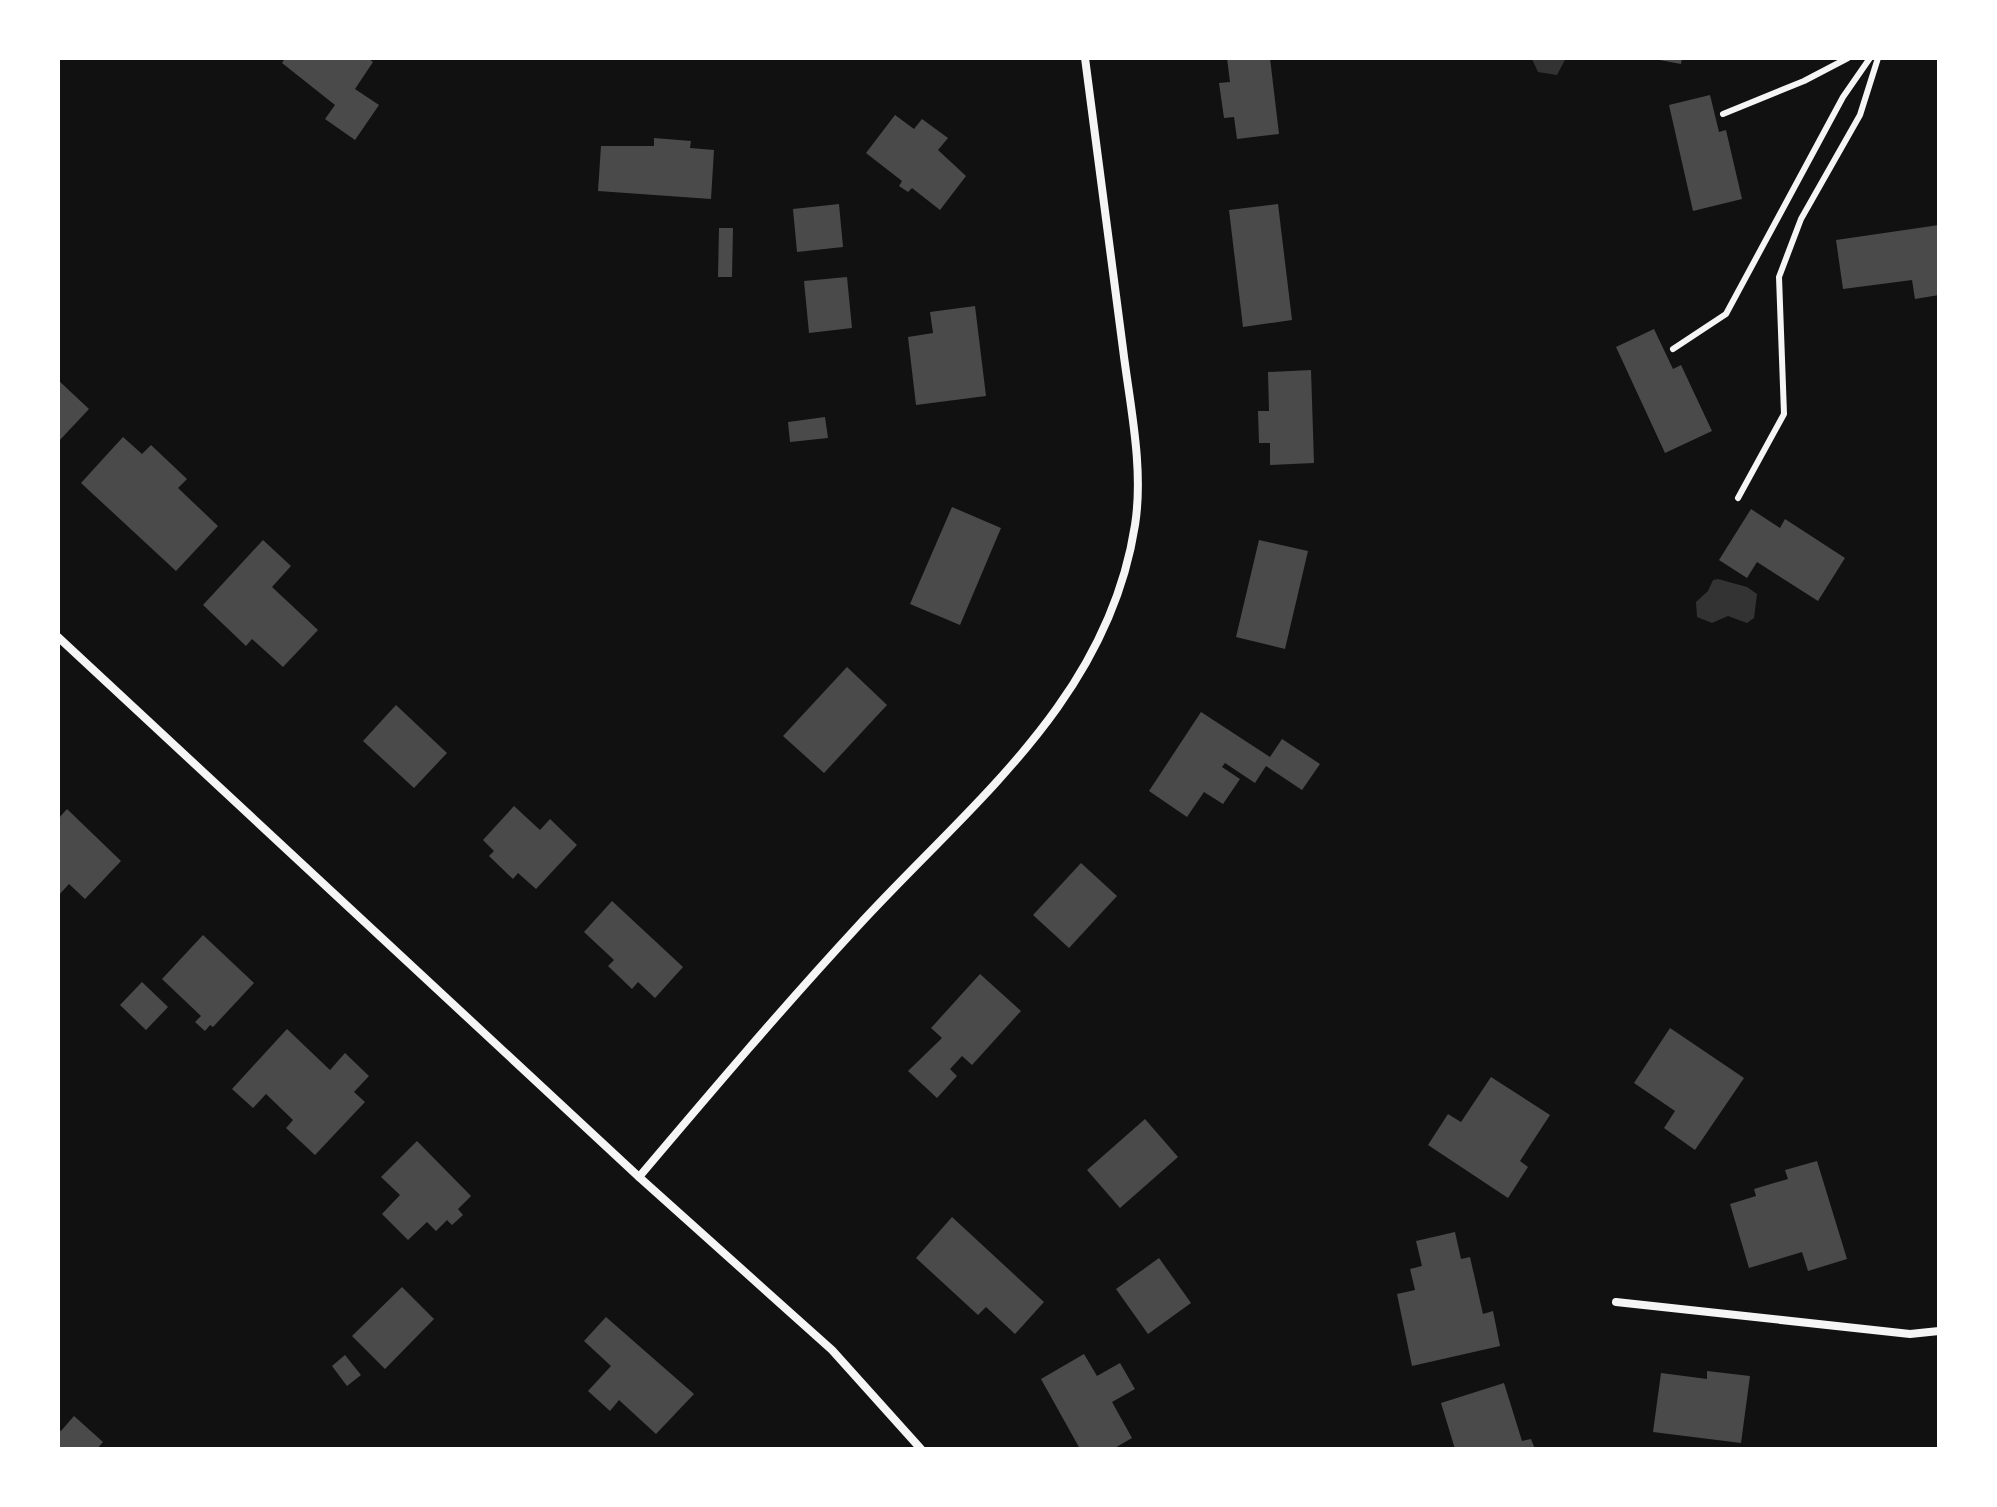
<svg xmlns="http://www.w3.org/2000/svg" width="1997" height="1507" viewBox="0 0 1997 1507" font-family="'Source Sans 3',sans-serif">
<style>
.water{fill:#333}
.building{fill:#4a4a4a}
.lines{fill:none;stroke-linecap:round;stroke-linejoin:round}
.service{stroke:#f5f5f5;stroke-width:6}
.minor{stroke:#f5f5f5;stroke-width:8}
</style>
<rect width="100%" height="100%" fill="#111"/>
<g class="water">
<polygon points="1566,58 1557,75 1538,72 1532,59"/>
<polygon points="1718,579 1747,587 1757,594 1754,618 1747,623 1728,616 1712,623 1697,617 1696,602 1708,591 1713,580"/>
</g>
<g class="building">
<polygon points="285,58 368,58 373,62 355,89 379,105 355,140 325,119 335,105 282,63"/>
<polygon points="1227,58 1270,58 1279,134 1237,139 1234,117 1224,118 1219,83 1230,82"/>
<polygon points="1649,58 1682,58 1681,64"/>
<polygon points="1710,95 1719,132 1726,130 1742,199 1693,211 1669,105"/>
<polygon points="895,115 914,129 922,119 948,138 938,150 966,176 940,210 912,188 908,192 899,186 902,181 866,153"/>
<polygon points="654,138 691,141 690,148 714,150 711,199 598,191 601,146 654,146"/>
<polygon points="839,204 843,247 797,252 793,209"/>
<polygon points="1278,204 1292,320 1243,327 1229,210"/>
<polygon points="1939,225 1939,295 1915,299 1912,280 1843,289 1836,240"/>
<polygon points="719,228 733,228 732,277 718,277"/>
<polygon points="847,277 852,328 809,333 804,281"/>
<polygon points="975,306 986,396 916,405 908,337 933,333 930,312"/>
<polygon points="1654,329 1673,369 1681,365 1712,431 1665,453 1616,347"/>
<polygon points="1311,370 1314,463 1270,465 1270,443 1259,443 1258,411 1269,411 1268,372"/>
<polygon points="58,380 89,409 58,442"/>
<polygon points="825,417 828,438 790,442 788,422"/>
<polygon points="123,437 142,454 151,445 187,479 178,488 218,526 176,571 81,483"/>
<polygon points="952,507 1001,528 960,625 910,604"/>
<polygon points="1751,509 1780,528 1785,519 1845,558 1818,601 1757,562 1747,578 1719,560"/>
<polygon points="263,540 291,566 272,587 318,630 283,667 252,639 246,646 203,605"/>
<polygon points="1259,540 1308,551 1285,649 1236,637"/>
<polygon points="847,667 887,705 824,773 783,736"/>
<polygon points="396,705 447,753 414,788 363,741"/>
<polygon points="1201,712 1270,757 1282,739 1320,764 1302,790 1266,766 1255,783 1225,763 1222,767 1240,779 1223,804 1204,792 1187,817 1149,791"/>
<polygon points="514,806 540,830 550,819 577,845 536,889 518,873 513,879 489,856 494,851 483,840"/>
<polygon points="67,809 121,861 85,899 69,884 58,896 58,819"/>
<polygon points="1081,863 1117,896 1069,948 1033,915"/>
<polygon points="612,901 683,967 655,998 638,982 632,989 608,966 614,960 584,932"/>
<polygon points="203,935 254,983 213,1027 210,1025 205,1031 195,1022 201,1016 162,979"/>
<polygon points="980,974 1021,1011 972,1065 962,1056 950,1069 957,1076 937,1098 908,1071 942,1038 931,1028"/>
<polygon points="142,982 168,1007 146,1030 120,1005"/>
<polygon points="1670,1028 1744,1078 1695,1150 1664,1128 1675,1111 1634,1083"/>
<polygon points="287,1029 330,1070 345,1053 369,1076 354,1092 365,1102 315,1155 286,1128 293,1120 266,1094 253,1108 232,1089"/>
<polygon points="1491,1077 1550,1115 1520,1161 1528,1167 1508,1198 1428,1145 1448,1114 1461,1122"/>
<polygon points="1145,1119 1178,1157 1120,1208 1087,1170"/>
<polygon points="417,1141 471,1196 458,1209 463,1215 452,1225 447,1220 436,1231 427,1222 408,1240 382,1214 400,1195 381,1177"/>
<polygon points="1817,1161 1847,1259 1808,1271 1802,1252 1749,1268 1730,1204 1756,1196 1754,1189 1788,1179 1785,1170"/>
<polygon points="952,1217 1044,1302 1015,1334 986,1307 978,1315 916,1258"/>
<polygon points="1455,1232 1461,1259 1470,1257 1483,1314 1493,1311 1500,1346 1412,1366 1397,1294 1415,1290 1410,1269 1422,1266 1416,1241"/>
<polygon points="1159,1258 1191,1303 1148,1334 1116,1289"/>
<polygon points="402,1287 434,1319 385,1369 352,1336"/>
<polygon points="606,1317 694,1394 656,1434 619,1400 610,1411 588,1391 611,1366 584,1341"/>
<polygon points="1084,1354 1097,1376 1120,1363 1135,1389 1112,1402 1132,1438 1113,1449 1080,1449 1041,1379"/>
<polygon points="345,1355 361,1375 347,1386 332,1366"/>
<polygon points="1707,1371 1750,1376 1741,1443 1653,1432 1661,1373 1707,1379"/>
<polygon points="1504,1383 1522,1441 1531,1439 1535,1449 1455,1449 1441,1403"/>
<polygon points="74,1416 103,1442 97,1449 58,1449 58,1429 61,1431"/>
</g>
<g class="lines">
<g class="service">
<polyline points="1723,114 1804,81 1848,58"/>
<polyline points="1673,349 1726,314 1843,97 1870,58"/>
<polyline points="1738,498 1784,414 1779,277 1801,219 1860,115 1878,58"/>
</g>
<g class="minor">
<polyline points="58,637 639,1177 832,1350 921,1449"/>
<path d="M639,1177C711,1092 783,1007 858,926C970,804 1108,700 1135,525C1144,468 1130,406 1123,349C1110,252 1098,155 1085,58"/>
<polyline points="1616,1302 1910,1334 1939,1331"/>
</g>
</g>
<rect width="1997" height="1507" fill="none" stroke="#ffffff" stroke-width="120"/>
</svg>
